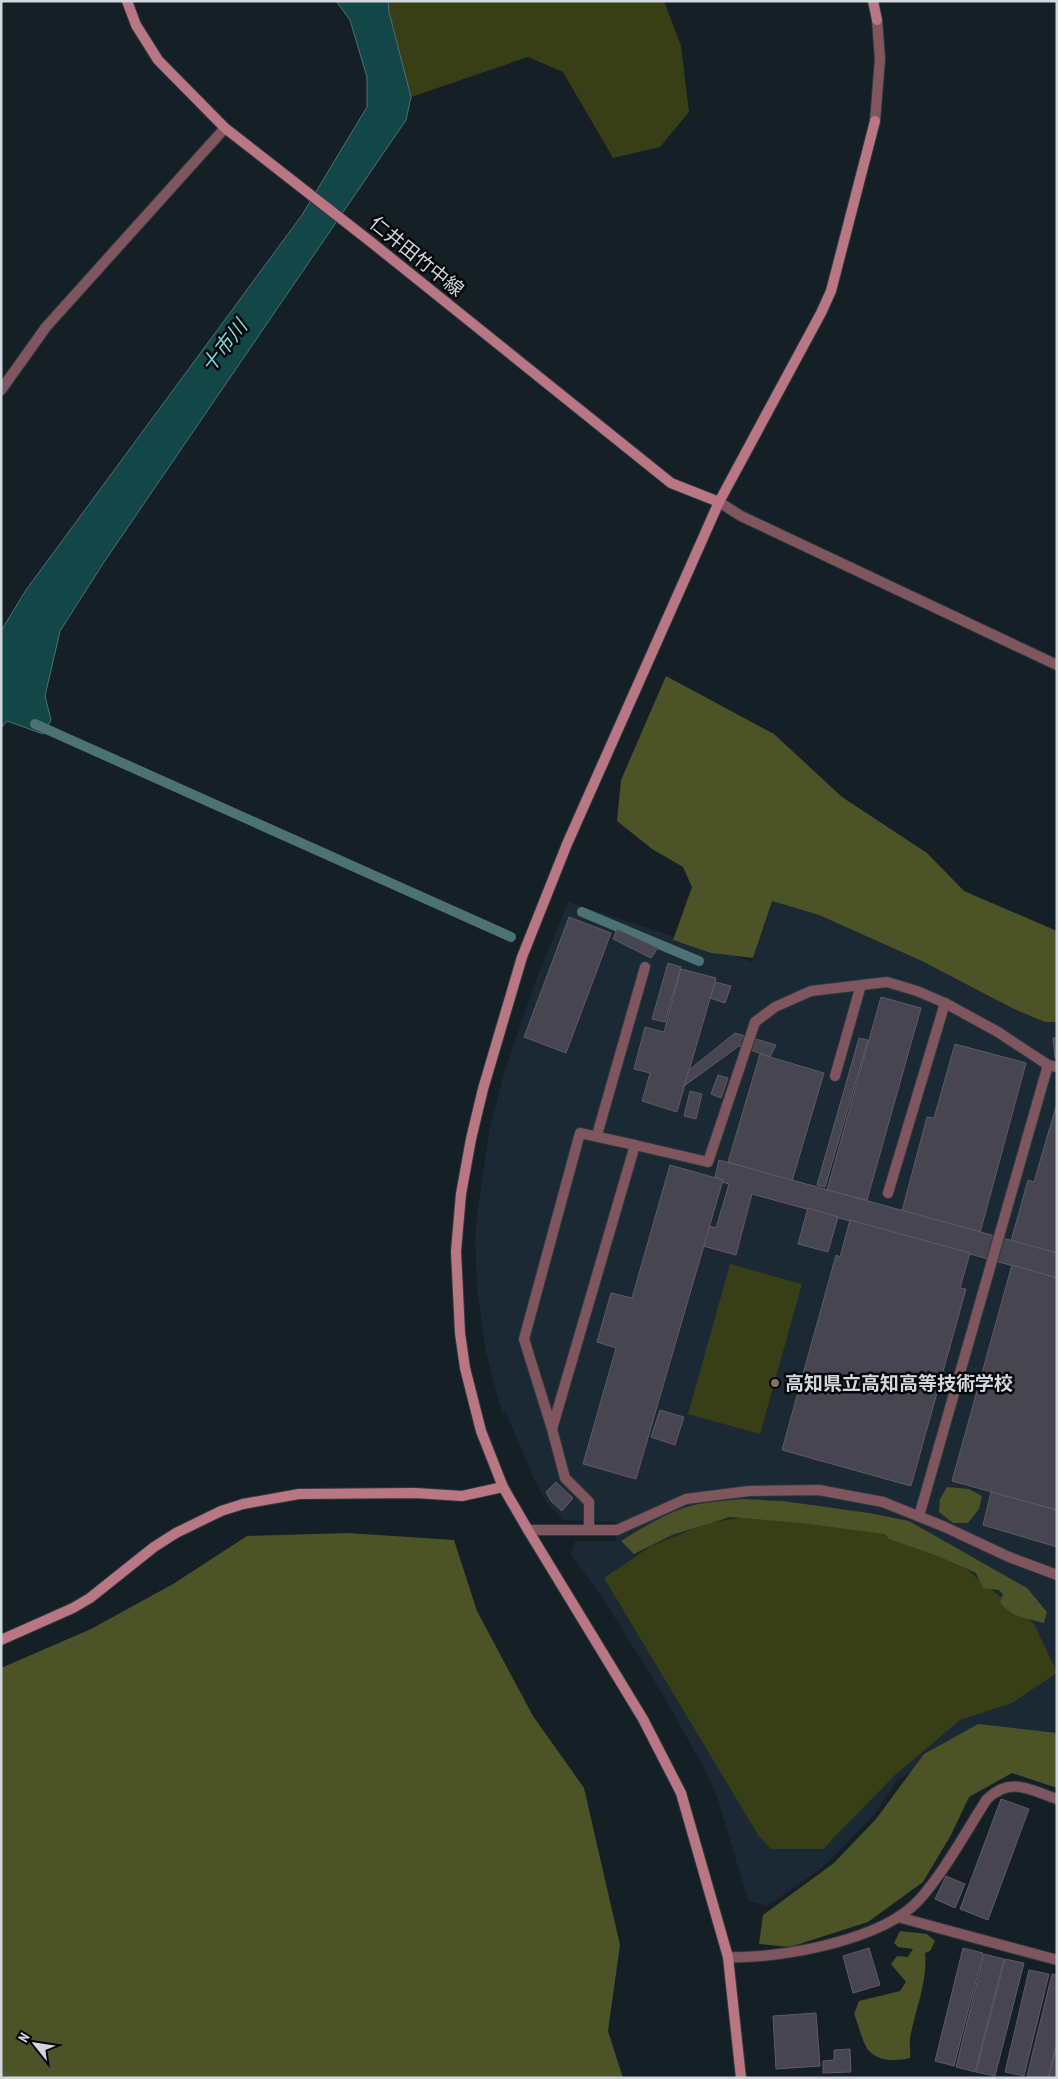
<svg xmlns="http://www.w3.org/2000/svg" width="1058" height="2079" viewBox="0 0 1058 2079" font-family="'PT Sans Narrow','Noto Sans JP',sans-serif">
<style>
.built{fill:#1a2933}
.green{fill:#383f17}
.forest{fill:#4b5327}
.water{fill:#134647;stroke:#4c7274}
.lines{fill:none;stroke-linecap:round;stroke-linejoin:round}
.stream{stroke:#4c7274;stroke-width:10}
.building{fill:#474550;stroke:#5e5b67}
.lane-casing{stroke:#2f3940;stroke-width:12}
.street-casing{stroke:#2f3940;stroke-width:12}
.secondary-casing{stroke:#2f3940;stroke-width:12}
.lane{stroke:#80565e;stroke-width:10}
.street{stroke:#80565e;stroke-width:10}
.secondary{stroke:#b97683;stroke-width:10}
.education-dot{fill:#8d6e63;stroke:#05080b;stroke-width:2}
.labels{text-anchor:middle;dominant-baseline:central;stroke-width:5;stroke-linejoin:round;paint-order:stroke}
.street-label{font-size:19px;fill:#d2d8dd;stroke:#05080b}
.poi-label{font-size:19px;font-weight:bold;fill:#d2d8dd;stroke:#05080b;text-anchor:start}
.water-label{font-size:20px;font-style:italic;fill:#75dcdc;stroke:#05080b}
</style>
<rect width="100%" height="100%" fill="#151f26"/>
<polygon class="built" points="773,881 1057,1001 1057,1732 1005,1730 959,1744 898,1780 872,1817 823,1867 767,1906 748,1901 718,1799 705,1770 666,1700 602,1597 571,1555 575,1541 616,1541 614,1522 563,1520 547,1503 535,1481 506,1413 502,1413 486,1353 477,1289 475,1240 477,1215 489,1132 505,1070 536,980 568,902 753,962"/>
<g class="green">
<polygon points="388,1 664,1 681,46 689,112 660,147 613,158 563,72 528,57 411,97 389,12"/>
<polygon points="730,1264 802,1284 760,1434 688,1414"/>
<polygon points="756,1515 889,1529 955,1560 1034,1624 1057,1672 1057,1673 1012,1703 960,1720 894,1776 823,1849 771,1849 758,1835 604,1578 651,1546 708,1523"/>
</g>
<g class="forest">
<polygon points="666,676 774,734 842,797 927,853 964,891 1057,931 1057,1022 1045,1022 1014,1009 922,961 819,915 772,901 753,958 711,953 673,940 692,887 683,867 652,849 617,821 621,780"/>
<polygon points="947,1487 969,1489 982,1496 979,1509 968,1523 953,1523 939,1512 940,1499"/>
<path d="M742,1499L783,1501L869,1513L909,1521L1027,1588L1047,1612L1044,1623C1027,1619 1011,1617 1000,1602L1003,1594L999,1590L983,1588L976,1573L938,1556L889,1539L885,1534L801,1523L730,1517L672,1535L634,1554L621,1541C640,1529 660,1517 680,1509C699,1502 722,1501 742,1499Z"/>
<polygon points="348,1533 454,1540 477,1611 533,1716 584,1788 620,1945 608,2031 623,2078 1,2078 1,1668 91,1629 173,1584 247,1536"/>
<polygon points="978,1724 1057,1733 1057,1788 1012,1773 969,1797 951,1835 923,1882 868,1922 790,1947 759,1944 763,1915 834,1863 876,1819 924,1754"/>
<path d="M900,1931L927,1934L935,1941L930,1951L925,1953C928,1982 915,2010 910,2038C909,2045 911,2051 910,2058C897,2061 879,2062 869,2051C863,2045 858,2023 854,2014L859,2001L900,1991L906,1982L891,1964L897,1956L908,1957L913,1949L898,1947L894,1943Z"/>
</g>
<polygon class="water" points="336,1 388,1 389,12 411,97 406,120 104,562 60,631 45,696 51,720 43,734 7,721 1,728 1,631 26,590 302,215 367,107 367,77 350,20"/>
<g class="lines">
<g class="stream">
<polyline points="35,724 511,937"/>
<polyline points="582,912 699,961"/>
</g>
</g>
<g class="building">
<polygon points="569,917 611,933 566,1053 524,1037"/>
<polygon points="617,929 658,948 651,958 613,939"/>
<polygon points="668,963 681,967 665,1022 652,1019"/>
<polygon points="681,969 716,978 677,1112 642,1101 650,1073 634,1069 645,1027 664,1032"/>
<polygon points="715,982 731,986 725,1003 710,998"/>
<polygon points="881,997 921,1008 867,1200 827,1190"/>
<polygon points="735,1033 776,1045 770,1057 739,1046 684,1086 689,1070"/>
<polygon points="859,1038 868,1040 825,1187 817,1185"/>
<polygon points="1053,1038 1057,1038 1057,1058 1055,1058"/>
<polygon points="955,1044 1026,1063 980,1233 902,1211 927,1117 934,1118"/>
<polygon points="760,1054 824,1073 792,1181 728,1162"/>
<polygon points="718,1075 728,1078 721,1098 711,1094"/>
<polygon points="690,1091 702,1094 696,1119 684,1116"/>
<polygon points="1057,1103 1057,1253 1011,1241 1028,1180 1034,1182"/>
<polygon points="719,1160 1057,1253 1057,1278 752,1194 736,1255 703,1246 709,1226 716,1228 729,1184 722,1182 723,1180 715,1177"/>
<polygon points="670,1165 723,1180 636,1479 583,1464 616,1348 597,1342 611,1293 632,1298"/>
<polygon points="808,1208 838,1217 828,1252 798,1244"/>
<polygon points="850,1220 970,1253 960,1288 966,1289 911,1486 782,1450 836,1255 840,1257"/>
<polygon points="1012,1265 1057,1278 1057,1510 952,1481"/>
<polygon points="660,1410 684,1417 675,1445 651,1437"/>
<polygon points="556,1482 573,1498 562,1511 551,1501 546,1492"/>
<polygon points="991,1492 1057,1510 1057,1547 983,1525"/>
<polygon points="1001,1799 1029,1809 988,1920 960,1909"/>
<polygon points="946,1876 965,1884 955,1908 935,1899"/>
<polygon points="869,1948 880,1985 853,1993 843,1956"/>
<polygon points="963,1948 983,1953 954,2066 935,2061"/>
<polygon points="984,1954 1004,1959 975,2072 956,2067"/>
<polygon points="1005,1959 1024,1963 995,2076 976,2072"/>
<polygon points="1029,1970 1049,1974 1024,2076 1005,2072"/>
<polygon points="1052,1974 1057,1975 1057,2042 1048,2078 1034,2078 1027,2076"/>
<polygon points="816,2013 820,2066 776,2069 773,2016"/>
<polygon points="1057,2044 1057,2078 1049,2078"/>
<polygon points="850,2049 851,2072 823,2073 823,2061 834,2060 834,2050"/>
</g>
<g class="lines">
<defs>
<g id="lane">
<polyline points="835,1076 861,985"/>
<polyline points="597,1135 645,967"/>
<polyline points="635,1145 708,1162 755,1022 775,1007 811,991 887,982 917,991 945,1003 998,1032 1048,1065 1057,1067"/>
<polyline points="888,1193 945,1003"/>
<polyline points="552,1429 524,1339 580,1133 635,1145 552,1429 565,1478 589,1502 589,1530"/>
<polyline points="919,1516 1048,1065"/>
<polyline points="617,1530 686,1499 749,1491 819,1490 883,1502 945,1527 1009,1557 1057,1575"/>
<polyline points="898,1917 1057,1960"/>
</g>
<g id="street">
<polyline points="875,121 880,59 877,20"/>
<polyline points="1,390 46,327 225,128"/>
<polyline points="719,502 741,516 1057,665"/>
<polyline points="528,1530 617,1530"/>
<path d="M728,1957C780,1959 883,1940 919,1900C945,1871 965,1833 987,1799C1011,1776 1030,1790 1057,1799"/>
</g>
<g id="secondary">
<polyline points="127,1 136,25 158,60 225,128 371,242 671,483 719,502"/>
<polyline points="873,1 877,20"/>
<polyline points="1,1640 73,1608 90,1598 154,1547 176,1533 221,1511 243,1504 299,1494 415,1493 462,1496 503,1487"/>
<polyline points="741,2078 728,1957 681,1793 643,1719 528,1530 503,1487 481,1431 465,1368 460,1333 456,1251 461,1194 471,1139 483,1089 522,957 567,844 719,502 821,313 831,291 875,121"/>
</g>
</defs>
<use href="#lane" class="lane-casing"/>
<use href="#street" class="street-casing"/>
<use href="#secondary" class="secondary-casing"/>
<use href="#lane" class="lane"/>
<use href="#street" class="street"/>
<use href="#secondary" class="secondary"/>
</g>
<circle class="education-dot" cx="775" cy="1383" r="5"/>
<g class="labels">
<g class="street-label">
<text transform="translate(417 256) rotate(39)">仁井田竹中線</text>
</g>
<g class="poi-label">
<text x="785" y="1383">高知県立高知高等技術学校</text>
</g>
<g class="water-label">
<text transform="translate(224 346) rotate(-52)">十市川</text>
</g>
</g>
<rect width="1058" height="2079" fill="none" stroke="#d2d8dd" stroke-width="5"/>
<g transform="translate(35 2044) rotate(300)" stroke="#05080b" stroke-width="4" paint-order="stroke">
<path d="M0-4L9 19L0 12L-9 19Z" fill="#d2d8dd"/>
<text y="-8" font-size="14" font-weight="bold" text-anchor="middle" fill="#d2d8dd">N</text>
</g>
</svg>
